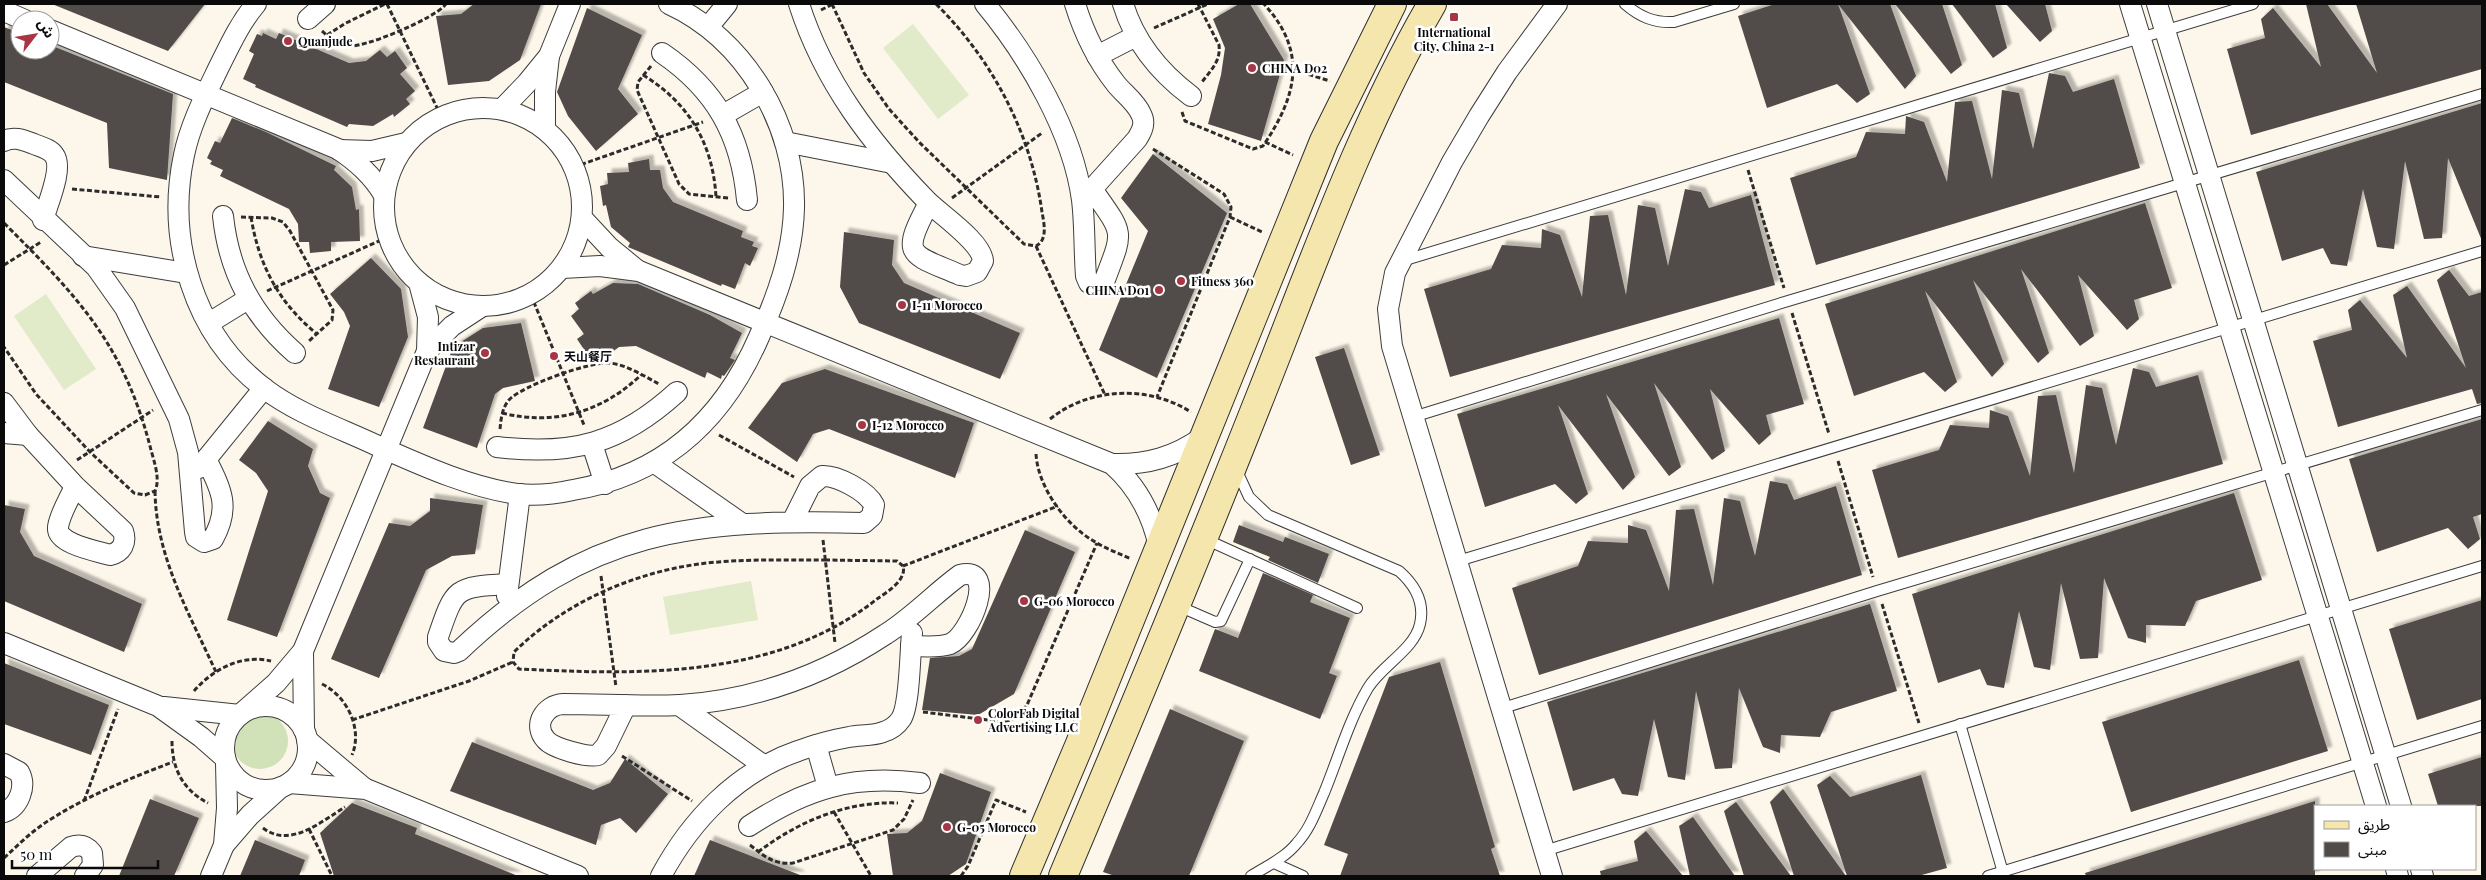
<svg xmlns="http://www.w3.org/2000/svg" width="2486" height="880" viewBox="0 0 2486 880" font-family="'Playfair Display','Noto Sans Arabic','Noto Sans SC',serif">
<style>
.green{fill:#d1e1b8}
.pitch{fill:#e1eac9}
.building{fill:#514b48;filter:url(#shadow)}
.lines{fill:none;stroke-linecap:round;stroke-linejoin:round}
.lane-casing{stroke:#3d3d3d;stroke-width:12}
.street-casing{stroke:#3d3d3d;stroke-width:22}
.secondary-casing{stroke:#2c2c2c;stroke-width:30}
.path{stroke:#2c2c2c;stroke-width:3;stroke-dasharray:5 2.5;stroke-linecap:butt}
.lane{stroke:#fff;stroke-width:10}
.street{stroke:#fff;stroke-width:20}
.secondary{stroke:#f4e6ad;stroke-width:28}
.poi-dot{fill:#a73544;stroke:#fff;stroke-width:2}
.labels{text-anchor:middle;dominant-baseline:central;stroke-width:5;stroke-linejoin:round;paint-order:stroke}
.poi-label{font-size:12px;font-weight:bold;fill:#0a0a0a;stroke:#fff;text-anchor:start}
</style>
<defs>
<filter id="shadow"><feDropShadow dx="4.5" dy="-4.5" stdDeviation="1" flood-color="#0004"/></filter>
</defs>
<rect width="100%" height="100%" fill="#fcf7ea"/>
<circle class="green" cx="260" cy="741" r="28"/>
<g class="pitch">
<polygon points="913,24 969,95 938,119 883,48"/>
<polygon points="46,294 96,369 64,390 14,316"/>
<polygon points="751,581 758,620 670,635 663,597"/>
</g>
<g class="building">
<polygon points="52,4 205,4 168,51"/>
<polygon points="474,4 541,4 520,60 489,81 448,85 436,16 461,14"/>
<polygon points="1239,4 1250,4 1284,60 1261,141 1208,124 1221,75 1225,48 1213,19"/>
<polygon points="1775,4 1838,4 1870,94 1857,103 1837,84 1767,108 1738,16"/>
<polygon points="1838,4 1890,4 1916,76 1905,89"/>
<polygon points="1895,4 1942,4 1962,65 1951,74"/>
<polygon points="1952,4 1995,4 2007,48 1993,58"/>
<polygon points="2006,4 2045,4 2052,31 2040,42"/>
<polygon points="2306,4 2327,4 2377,73 2356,4 2482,4 2482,69 2251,135 2227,49 2265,38 2261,19 2273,8 2321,67"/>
<polygon points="587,8 642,35 618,89 638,114 596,151 568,116 557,92"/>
<polygon points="4,27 20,33 20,50 50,50 50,45 173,94 167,180 109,168 107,123 4,82"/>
<polygon points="263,33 276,39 279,33 349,63 366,61 380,50 387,57 395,51 407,68 400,74 415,91 406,99 410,104 394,117 393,114 373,126 349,124 347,127 255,87 256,85 243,79 254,54 249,51 257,34 262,36"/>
<polygon points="2049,73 2065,76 2073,92 2114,79 2140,168 1816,265 1790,178 1856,157 1866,132 1905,134 1906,116 1924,122 1947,182 1955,102 1972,101 1992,179 2002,90 2019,93 2033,149"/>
<polygon points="2482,103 2482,241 2448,158 2442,238 2424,239 2405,161 2394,249 2377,247 2363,189 2347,266 2331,264 2323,248 2282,261 2256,172"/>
<polygon points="232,118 266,132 336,166 334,170 352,187 356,210 359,209 360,241 331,242 331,251 310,253 309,242 299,242 298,224 289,209 220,176 223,170 210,164 212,161 207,158 215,141 220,143"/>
<polygon points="1153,154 1227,213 1157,378 1099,350 1148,231 1121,198"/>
<polygon points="649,159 650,170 660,170 663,188 673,202 743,231 741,237 754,242 752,246 758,248 750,266 745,263 735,289 722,284 721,286 628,247 630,243 611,227 606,205 603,206 600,186 608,184 607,173 629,172 628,163"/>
<polygon points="1685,189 1701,192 1709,208 1751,195 1775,285 1450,377 1424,289 1491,269 1502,245 1541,248 1542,229 1560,235 1582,297 1590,216 1608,215 1626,295 1638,205 1655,208 1668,266"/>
<polygon points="2145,203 2172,288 2134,300 2139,319 2127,330 2078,275 2094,336 2080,346 2021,269 2049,353 2038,363 1973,280 2004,364 1992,377 1925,291 1957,382 1945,392 1924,372 1854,396 1825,304"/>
<polygon points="844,232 894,240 892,265 904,283 1020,333 1000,379 859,323 840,287"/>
<polygon points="371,258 401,289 408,337 379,407 328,389 350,326 344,312 330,294"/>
<polygon points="2449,270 2469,296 2482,292 2482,403 2477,404 2472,389 2338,427 2313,341 2352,330 2348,310 2360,300 2407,358 2393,295 2407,286 2466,368 2437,280"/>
<polygon points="613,283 638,284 710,315 742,333 730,358 735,360 724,376 722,375 721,379 707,372 705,378 636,346 619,347 604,358 598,351 589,357 577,339 584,334 571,316 579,309 575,303 591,291 593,294"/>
<polygon points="1779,318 1804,404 1766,415 1771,434 1759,445 1710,389 1725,451 1712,460 1654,383 1681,467 1669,476 1606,394 1635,477 1623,490 1558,405 1588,494 1576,504 1555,484 1485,507 1457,414"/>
<polygon points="521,323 535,381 503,388 495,394 477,448 423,428 453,347 483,328"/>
<polygon points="1344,348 1380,455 1351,465 1315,357"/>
<polygon points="2133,368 2149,372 2156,387 2198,375 2223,464 1898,558 1872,470 1939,450 1950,425 1989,428 1990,410 2008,416 2030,476 2038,396 2056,395 2074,473 2086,385 2102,388 2116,445"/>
<polygon points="825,369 974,423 955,478 829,429 813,434 797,462 748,428 782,383"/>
<polygon points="2482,419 2482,514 2473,517 2480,539 2468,549 2448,528 2377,552 2349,459"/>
<polygon points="268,421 313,449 308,466 320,493 330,498 277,637 227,620 268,491 256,473 239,460"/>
<polygon points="1770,481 1787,484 1794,500 1836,486 1862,575 1539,675 1512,588 1578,566 1588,541 1628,543 1628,525 1646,530 1669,591 1676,510 1694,509 1713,585 1724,498 1740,501 1755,556"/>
<polygon points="2234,493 2262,580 2196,601 2185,626 2146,625 2146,643 2128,638 2104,578 2098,658 2080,659 2061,583 2050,670 2034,667 2019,611 2004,688 1987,685 1980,669 1938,683 1912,594"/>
<polygon points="430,498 483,505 475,554 452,556 426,570 379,678 331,659 389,523 410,526 430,511"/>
<polygon points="4,505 25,509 20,532 34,556 142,604 124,652 4,601"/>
<polygon points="1239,525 1283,542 1285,537 1329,554 1318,583 1268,560 1270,557 1233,542"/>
<polygon points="1025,530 1075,552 1014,694 978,715 922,710 930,658 959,656 972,649"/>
<polygon points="1263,573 1313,595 1310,602 1350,618 1329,673 1337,676 1320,719 1199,671 1215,629 1238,638"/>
<polygon points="2482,600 2482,699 2417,720 2389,629"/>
<polygon points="1870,604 1897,691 1831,712 1820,737 1781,735 1780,753 1763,747 1739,688 1732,768 1715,769 1696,691 1685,780 1668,777 1654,719 1638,796 1622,794 1614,778 1573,791 1547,702"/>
<polygon points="2299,660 2328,751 2131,812 2102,722"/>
<polygon points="1440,662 1495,847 1491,849 1500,876 1340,876 1348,854 1324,845 1389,677"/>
<polygon points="4,663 109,705 91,755 4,724"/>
<polygon points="1170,709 1244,741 1189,876 1115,876 1103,872"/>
<polygon points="472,742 593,790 610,783 625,759 668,794 636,833 620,818 601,825 596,845 450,791"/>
<polygon points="2482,757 2482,806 2438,806 2428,774"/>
<polygon points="940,773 991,792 966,864 948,876 893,876 887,834 907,833 922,821"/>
<polygon points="1921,775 1947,868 1918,876 1847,876 1817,785 1830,776 1850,797"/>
<polygon points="1783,789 1846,876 1794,876 1770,802"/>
<polygon points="150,799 199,818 174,876 119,876"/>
<polygon points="2315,801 2315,876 2086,876 2085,873"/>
<polygon points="1736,802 1791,876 1744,876 1724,811"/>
<polygon points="352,803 417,828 415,834 518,876 334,876 320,833"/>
<polygon points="1693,817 1735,876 1690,876 1679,826"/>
<polygon points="1646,831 1683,876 1601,876 1600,871 1638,861 1634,841"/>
<polygon points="255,840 305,860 299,876 240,876"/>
<polygon points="710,840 800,875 800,876 694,876"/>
</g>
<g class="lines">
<defs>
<g id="lane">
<path d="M1625,4C1640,17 1654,23 1674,22L1734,4"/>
<polyline points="1402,261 2253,4"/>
<polyline points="1413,417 1788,301 2482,94"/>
<path d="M1237,471L1249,497L1268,515L1399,571C1415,585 1425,602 1420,624C1414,650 1382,665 1368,688C1349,720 1338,759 1324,793C1316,811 1310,829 1297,843C1285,858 1267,866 1251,876"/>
<polyline points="1205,539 1357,608"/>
<polyline points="1458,561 2482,251"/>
<polyline points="1176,605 1215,622 1221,621 1250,559"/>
<polyline points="1500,709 1877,591 2482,410"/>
<polyline points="1960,724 2004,876"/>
<polyline points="1544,851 2482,566"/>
<polyline points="1274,863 1303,876"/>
<polyline points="1988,876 2482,726"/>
</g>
<g id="street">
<path d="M256,4C239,24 229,47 217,71C204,98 190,126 184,155C166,240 193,335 265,389C298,414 340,428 378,446C421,465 469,487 517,494C535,496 555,494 573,490C664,475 723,420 759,337C777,297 793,253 794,208C796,125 745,39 669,4"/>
<path d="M799,4C824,82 871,143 927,201C941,215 982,242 983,261L977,272L966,276L960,275C909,253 900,257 929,203"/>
<path d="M985,4C1028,56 1073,132 1082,200C1085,224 1084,251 1086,276L1089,283L1097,286L1104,282C1124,229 1125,236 1092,189"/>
<path d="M1075,4C1084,33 1097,60 1116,84C1123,93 1136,102 1141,114C1146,123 1142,131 1137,139L1083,199"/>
<path d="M1123,4C1135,43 1159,72 1191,96"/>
<polyline points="2130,4 2376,806"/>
<polyline points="2157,4 2401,806"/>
<polyline points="4,11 25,20"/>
<polyline points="308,19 325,4"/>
<polyline points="709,26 727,4"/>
<path d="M50,30L338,149C357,162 372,175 384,195"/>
<path d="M662,53C716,90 741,135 747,200"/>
<polyline points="1097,56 1136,36"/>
<circle cx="483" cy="207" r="99"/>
<polyline points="502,109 527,83 549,56 570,4"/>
<polyline points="723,115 763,92"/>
<polyline points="545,129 545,92 549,56"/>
<path d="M4,141C14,136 23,140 34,144C41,147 50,149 54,155C64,168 47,205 43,220"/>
<polyline points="785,142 892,163"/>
<polyline points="339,150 372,151 406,143"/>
<path d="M4,180L96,267L125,308L179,419L188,452L195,532L196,537L204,542L213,539C231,507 221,489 206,459"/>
<path d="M223,216C229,273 253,316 295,353"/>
<polyline points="582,218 609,247 637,270"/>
<polyline points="83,256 186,273"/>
<path d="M562,268L600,266L639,271L1112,464C1138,487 1152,514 1159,547"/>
<polyline points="209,323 248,299"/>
<polyline points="427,351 452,326 481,307"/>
<path d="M4,403L28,435L75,486L123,531C127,543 122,552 110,555C97,551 56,544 58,527C60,513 70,498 75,486"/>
<polyline points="4,433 28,435"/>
<polyline points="592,444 605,484"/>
<path d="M497,447C572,456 620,444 677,392"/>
<polyline points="655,463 741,523"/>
<path d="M1112,464C1147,465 1175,457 1203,437"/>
<polyline points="199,468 264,388"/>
<path d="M508,584C455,587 455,587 438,637V642L444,651L454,653L459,651C588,528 694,519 864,523L872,516L874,505C867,491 837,475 822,476L810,486L792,522"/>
<polyline points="507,596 520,494"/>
<polyline points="4,643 158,706 201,737 225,758"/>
<polyline points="303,651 304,730"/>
<path d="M626,705L606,746L598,755C587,758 553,748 546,740C532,725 545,705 563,704C602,704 642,707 680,705C755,700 824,675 886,634C913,617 934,594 960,575C999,565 970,636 950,644C938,648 923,646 911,646"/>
<polyline points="679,705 763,765"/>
<circle cx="266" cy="748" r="42"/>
<polyline points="164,707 240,715"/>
<polyline points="243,712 276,683 303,651 427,351 428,317 419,283"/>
<polyline points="307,740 364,788"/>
<polyline points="816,745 828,787"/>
<path d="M4,764L19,772C27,786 19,807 4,812"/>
<polyline points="289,783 366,789 578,876"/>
<path d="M749,826C805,789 852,774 920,783"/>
<polyline points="224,845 250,815 281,787"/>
<polyline points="2396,869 2398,876"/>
<polyline points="2421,869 2423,876"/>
<path d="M37,876L71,847C80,844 86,845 92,853L93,865L85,876"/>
<polyline points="211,876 224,845 227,808 226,763"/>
<path d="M661,876C691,820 737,772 798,751C814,745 832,740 849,737C860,735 873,736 883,732C890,730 897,725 901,719C910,706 910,651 912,633"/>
<polyline points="1552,876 1392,346 1388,309 1395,273 1452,162 1479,116 1507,72 1557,4"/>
</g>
<g id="secondary">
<polyline points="1024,876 1079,746 1324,141 1392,4"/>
<path d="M1063,876C1131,715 1198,554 1262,392C1314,261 1361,126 1432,4"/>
</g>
</defs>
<use href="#lane" class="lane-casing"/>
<use href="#street" class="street-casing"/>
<use href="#secondary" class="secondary-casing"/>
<g class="path">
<polyline points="387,4 441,116"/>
<path d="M832,4L864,73L889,109L919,142L1024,244L1036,246C1048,240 1044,223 1042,212C1031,133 992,59 936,4"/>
<path d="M1198,4L1219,45C1221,61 1211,70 1202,82"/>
<polyline points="821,10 833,4"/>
<polyline points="1154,28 1208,4"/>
<path d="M322,31C329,37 336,45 345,46C361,50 436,18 446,4"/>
<polyline points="327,35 346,23 385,4"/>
<polyline points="651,66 638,82 637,90 679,184 689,194 729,198"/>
<polyline points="1294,70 1330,81"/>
<path d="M643,75C689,103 713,144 716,197"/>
<path d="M1182,112L1185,121L1253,149L1263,146C1297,96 1308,52 1264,4"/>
<polyline points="1265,142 1293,155"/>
<polyline points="1153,149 1224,194 1231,207 1230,217 1157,397"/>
<polyline points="574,167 703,122"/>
<polyline points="1748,170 1784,288"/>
<polyline points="72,189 161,197"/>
<polyline points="952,198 1042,133"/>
<polyline points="241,217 272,218 283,222 290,231 333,310 332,320 309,341"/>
<path d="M251,217C259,266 279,303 317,334"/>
<polyline points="1230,217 1262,232"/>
<path d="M4,223C77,296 123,343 150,446C153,459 161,478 155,491L145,495L134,493L90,452L36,394L4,347"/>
<polyline points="1036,246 1105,395"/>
<polyline points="4,265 41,242"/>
<polyline points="267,291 388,237"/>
<polyline points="531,295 584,425"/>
<polyline points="1792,313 1829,434"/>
<path d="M502,413C555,426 602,412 641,375"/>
<path d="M1050,419C1090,387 1148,385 1191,412"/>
<path d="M500,429C501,419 502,408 509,400C521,386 591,361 610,363C627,365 644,376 659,384"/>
<polyline points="719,435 794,477"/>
<path d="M1036,454C1038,487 1065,524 1092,540C1104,548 1118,553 1131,559"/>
<polyline points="77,460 153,410"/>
<polyline points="1838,461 1873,577"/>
<path d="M155,491C156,557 189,613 216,672"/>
<polyline points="823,540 835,643"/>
<path d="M825,560L897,561L903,566C907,580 887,592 877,599C776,679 641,675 519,669L513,662L514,652C565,602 636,571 707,563C746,559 786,560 825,560Z"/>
<polyline points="903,566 1058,506"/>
<polyline points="601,576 616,687"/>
<polyline points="1882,604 1919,723"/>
<path d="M322,684C347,696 363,729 352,755"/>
<path d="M194,691C213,669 242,654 271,661"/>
<polyline points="923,712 1004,722 1018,717 1027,705 1097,543"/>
<polyline points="1018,717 1059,734"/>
<polyline points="352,720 469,681 513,662"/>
<path d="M172,741C172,769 183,790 208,803"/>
<polyline points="622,756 692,801"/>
<polyline points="84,801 118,709"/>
<polyline points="834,812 871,876"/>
<path d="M263,828C290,849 322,821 345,807"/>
<polyline points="309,829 332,876"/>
<path d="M750,845C764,856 774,865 793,863L893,830L904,819L913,800"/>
<path d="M758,852C799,821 847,801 898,803"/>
<path d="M4,858C16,847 28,835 42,825C80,799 130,778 173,762"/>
<polyline points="961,876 968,866 996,800 1026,812"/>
</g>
<use href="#lane" class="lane"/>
<use href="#street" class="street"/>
<use href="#secondary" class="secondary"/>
</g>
<g class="poi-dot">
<rect x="1449" y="12" width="10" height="10" rx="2.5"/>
<circle cx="288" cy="41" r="5"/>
<circle cx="1252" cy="68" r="5"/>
<circle cx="1181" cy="281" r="5"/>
<circle cx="1159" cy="290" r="5"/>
<circle cx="902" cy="305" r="5"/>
<circle cx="485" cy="353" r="5"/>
<circle cx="554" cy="356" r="5"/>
<circle cx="862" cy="425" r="5"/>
<circle cx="1024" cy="601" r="5"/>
<circle cx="978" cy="720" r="5"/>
<circle cx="947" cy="827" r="5"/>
</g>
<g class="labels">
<g class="poi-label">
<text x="1454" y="32" text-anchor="middle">International<tspan x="1454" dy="14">City, China 2-1</tspan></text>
<text x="298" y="41">Quanjude</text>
<text x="1262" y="68">CHINA D02</text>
<text x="1191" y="281">Fitness 360</text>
<text x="1149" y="290" text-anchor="end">CHINA D01</text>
<text x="912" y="305">I-11 Morocco</text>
<text x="475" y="346" text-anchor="end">Intizar<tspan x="475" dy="14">Restaurant</tspan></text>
<text x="564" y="356">天山餐厅</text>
<text x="872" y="425">I-12 Morocco</text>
<text x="1034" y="601">G-06 Morocco</text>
<text x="988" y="713">ColorFab Digital<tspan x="988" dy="14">Advertising LLC</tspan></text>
<text x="957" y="827">G-05 Morocco</text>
</g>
</g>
<rect width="2486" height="880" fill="none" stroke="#0a0a0a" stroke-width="10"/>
<rect x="2314" y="805" width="162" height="65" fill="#ffffff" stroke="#9d9d9d"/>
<rect x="2324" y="821" width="25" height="8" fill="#f4e6ad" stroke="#9d9d9d"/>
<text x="2358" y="830" font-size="15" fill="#0a0a0a">طريق</text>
<rect x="2324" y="842" width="25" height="15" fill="#514b48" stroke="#9d9d9d"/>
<text x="2358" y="855" font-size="15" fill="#0a0a0a">مبنى</text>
<g transform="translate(35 35) rotate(59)"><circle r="24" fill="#ffffff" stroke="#9d9d9d"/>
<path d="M0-4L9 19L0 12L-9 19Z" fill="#a73544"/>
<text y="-8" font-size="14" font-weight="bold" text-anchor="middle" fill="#0a0a0a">ش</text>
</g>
<path d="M12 860v8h146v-8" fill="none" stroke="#0a0a0a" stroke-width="2.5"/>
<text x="20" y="860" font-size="15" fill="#0a0a0a" stroke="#ffffff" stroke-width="4" paint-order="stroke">50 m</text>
</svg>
